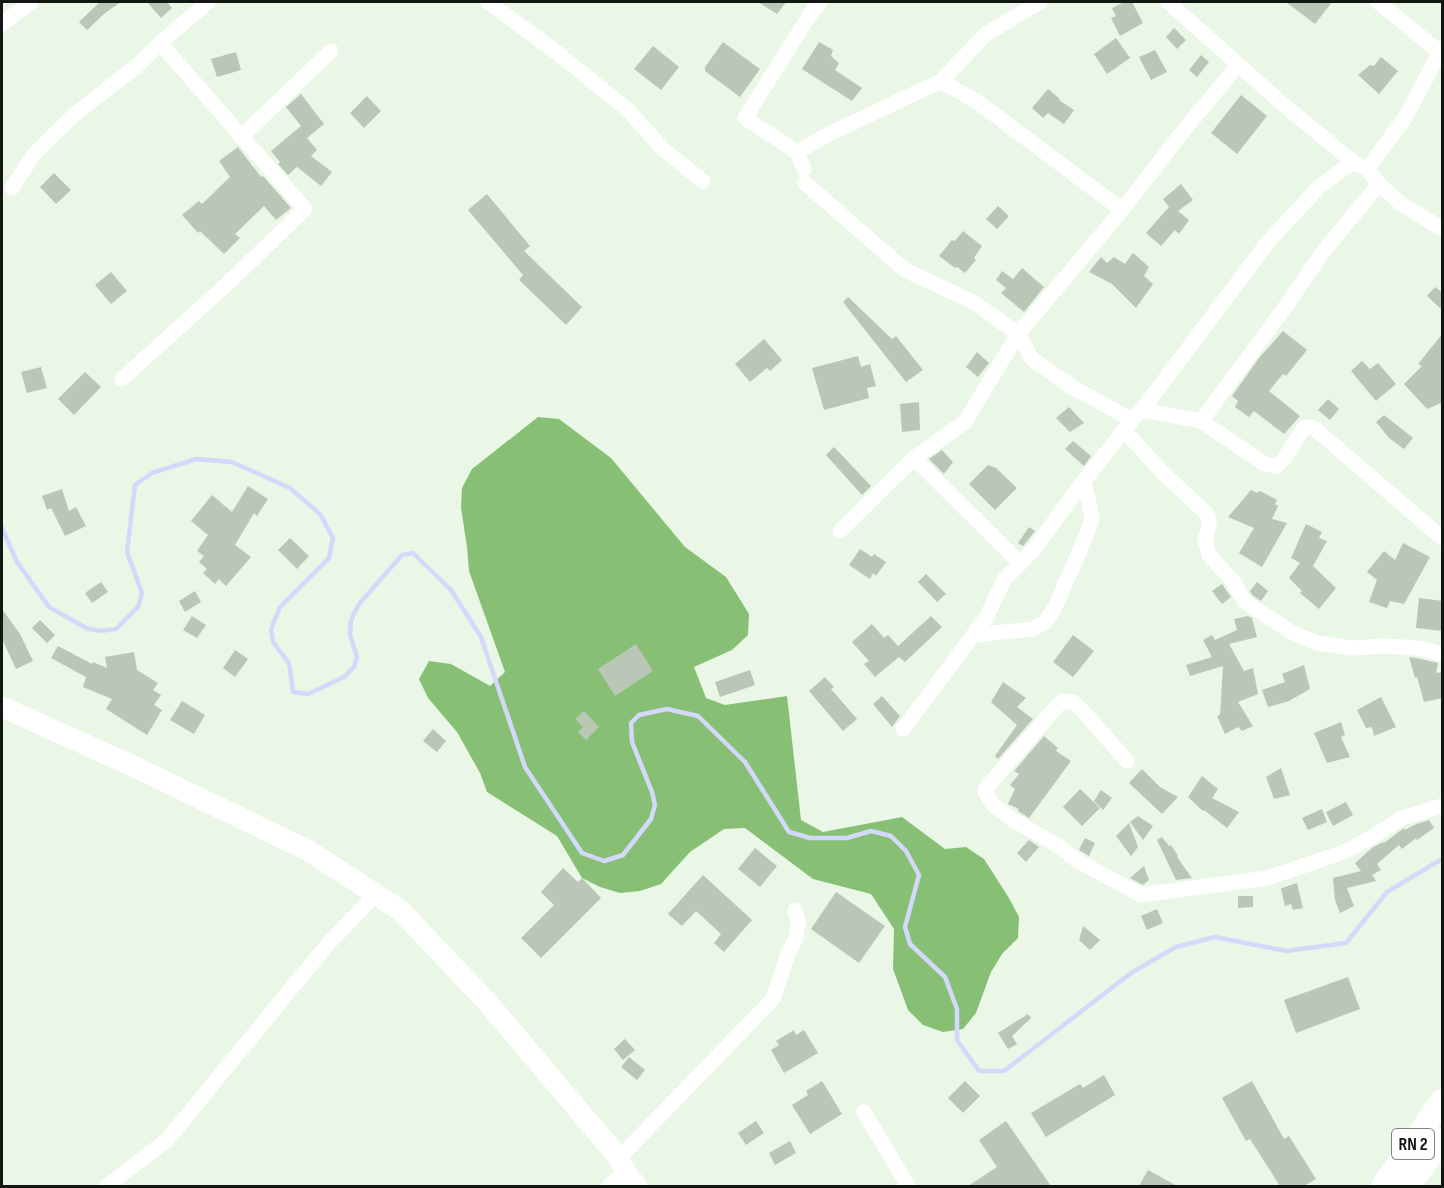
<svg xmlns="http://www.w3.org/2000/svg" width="1444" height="1188" viewBox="0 0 1444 1188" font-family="'Sofia Sans Condensed',sans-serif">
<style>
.forest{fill:#87c074}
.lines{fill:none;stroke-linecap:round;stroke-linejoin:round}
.stream{stroke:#d4d8fb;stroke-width:4.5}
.building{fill:#bac6b6}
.street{stroke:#fff;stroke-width:15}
.secondary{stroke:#fff;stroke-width:21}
.primary{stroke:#fff;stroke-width:24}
.labels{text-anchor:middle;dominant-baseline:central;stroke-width:5;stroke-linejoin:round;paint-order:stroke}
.shield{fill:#fff;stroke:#595d58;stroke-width:1.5}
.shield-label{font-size:18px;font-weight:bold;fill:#121711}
</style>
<rect width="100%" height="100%" fill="#eaf7e6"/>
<polygon class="forest" points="538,417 559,419 611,458 685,547 726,577 749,614 748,635 732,650 694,667 706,698 725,705 787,696 801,820 823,832 902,817 945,849 966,847 984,859 1009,898 1019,917 1018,938 1002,954 991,972 976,1013 963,1029 943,1032 923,1025 908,1010 893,969 894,929 871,894 813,879 745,828 724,829 690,852 661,884 640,891 620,893 600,887 582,878 557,836 487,792 480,773 457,732 428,698 419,679 429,661 451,664 490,686 505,672 469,571 467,547 461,508 462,488 472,469"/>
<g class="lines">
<polyline class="stream" points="2,528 17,562 49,607 86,628 100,631 116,629 138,607 142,593 127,552 135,485 152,473 196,459 232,462 290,488 320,514 333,538 329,558 280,607 271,629 273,642 289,663 293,692 308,694 344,677 354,667 357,657 350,635 351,620 359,604 402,555 413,553 451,590 481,637 525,767 582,853 604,861 623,855 651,819 655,805 652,792 632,742 631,723 639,715 667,709 698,716 745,762 789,832 810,838 847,838 871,831 891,836 906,851 919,875 905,927 910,944 945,977 957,1009 957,1040 979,1071 1004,1071 1131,973 1176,947 1215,937 1286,951 1346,943 1387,892 1442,859"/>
</g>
<g class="building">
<polygon points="100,2 121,2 105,13 87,30 79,22"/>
<polygon points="147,2 167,2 172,8 161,18"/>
<polygon points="758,2 786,2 777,14"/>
<polygon points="1124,2 1132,2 1143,23 1120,36 1111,18 1116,16 1112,8"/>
<polygon points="1286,2 1332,2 1315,24"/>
<polygon points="1174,28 1186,40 1177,49 1166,37"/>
<polygon points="1116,38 1130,58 1107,74 1094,54"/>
<polygon points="723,42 760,69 740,97 705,71 705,67"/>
<polygon points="819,42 833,50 831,56 839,63 835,70 862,88 852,101 802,69"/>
<polygon points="653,46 679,67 661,90 634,69"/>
<polygon points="1155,50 1167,72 1151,80 1139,57"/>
<polygon points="236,52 241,70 217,77 211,59"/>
<polygon points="1201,55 1209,62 1197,77 1189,70"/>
<polygon points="1381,57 1398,71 1379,94 1358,75 1370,65 1374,66"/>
<polygon points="1048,89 1060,99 1059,100 1074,110 1064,124 1048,113 1043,118 1032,108"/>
<polygon points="301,94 324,124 307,138 317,150 311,156 332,172 321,186 297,167 288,175 278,164 280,162 271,151 301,126 286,107"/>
<polygon points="1241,95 1267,116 1237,154 1211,133"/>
<polygon points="367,96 381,111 364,128 350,113"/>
<polygon points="238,147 261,177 263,176 291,208 276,220 264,206 235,234 240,238 224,254 200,231 198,233 182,215 199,201 202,204 230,177 219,161"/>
<polygon points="54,173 71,190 56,204 40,187"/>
<polygon points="1181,184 1193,200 1178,211 1189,220 1179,234 1175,230 1161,246 1146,233 1169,207 1163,199"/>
<polygon points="487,194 530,246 524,251 582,307 566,325 519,280 523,275 468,210"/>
<polygon points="998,206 1009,216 997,229 986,219"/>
<polygon points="963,231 982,246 974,258 976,260 965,273 957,267 955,268 939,256 952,240 955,241"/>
<polygon points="1133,253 1149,267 1144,276 1153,284 1136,308 1112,284 1089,272 1101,257 1107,263 1114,257 1125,264"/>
<polygon points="1022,268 1044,287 1024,312 1001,293 1006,288 996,280 1002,271 1013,279"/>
<polygon points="111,272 127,291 111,304 95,285"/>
<polygon points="1435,287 1443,293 1443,311 1427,296"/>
<polygon points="848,297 892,339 896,336 923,370 906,382 843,302"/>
<polygon points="1283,331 1307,350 1286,376 1283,374 1269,391 1300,416 1284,434 1254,411 1249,417 1235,407 1238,401 1232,396 1259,358"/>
<polygon points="1443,333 1443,402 1427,409 1404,384 1422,366 1418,364"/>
<polygon points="764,339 782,360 770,371 767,368 750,382 735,364"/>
<polygon points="977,352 989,363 978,377 966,367"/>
<polygon points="858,356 861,367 870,364 876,386 867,388 869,398 824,410 812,368"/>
<polygon points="1362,361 1370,369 1378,363 1396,384 1376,401 1351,371"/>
<polygon points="41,367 47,388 27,393 21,372"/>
<polygon points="85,372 101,387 74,415 58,399"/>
<polygon points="1328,399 1339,409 1330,420 1318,410"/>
<polygon points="919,402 920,430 902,432 900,404"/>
<polygon points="1069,407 1084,423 1070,432 1056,418"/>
<polygon points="1384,415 1413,438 1404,449 1389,438 1376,422"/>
<polygon points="1073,441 1091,456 1084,466 1065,449"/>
<polygon points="834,447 871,486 862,495 826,455"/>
<polygon points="942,450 953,462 944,474 929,459"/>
<polygon points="988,465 996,468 1017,488 995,510 969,484"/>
<polygon points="248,486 268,499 257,516 254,513 235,545 251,557 226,586 219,579 215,584 203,573 207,569 199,562 204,556 197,551 208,535 191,521 212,495 232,512"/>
<polygon points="62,489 69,511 76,507 86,526 65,536 51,508 47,510 42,496"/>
<polygon points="1251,490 1257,493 1260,491 1277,500 1275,504 1278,506 1272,519 1287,523 1262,567 1239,553 1254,528 1228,517"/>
<polygon points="1306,524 1322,532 1319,538 1327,541 1313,566 1336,588 1319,609 1300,593 1302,591 1289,578 1300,563 1291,558"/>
<polygon points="1029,527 1035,531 1023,546 1018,543"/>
<polygon points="290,538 309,556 297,569 278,550"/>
<polygon points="1403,543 1430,557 1404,604 1390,601 1387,608 1369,602 1377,580 1367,572 1384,551 1395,560"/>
<polygon points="860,549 872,557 874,554 886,562 876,576 873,573 870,579 849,565"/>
<polygon points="926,574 946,594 937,602 918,582"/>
<polygon points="101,582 108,592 92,603 85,593"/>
<polygon points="1257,582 1268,591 1261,601 1252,595 1250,591"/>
<polygon points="1222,584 1231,597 1222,604 1212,591"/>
<polygon points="195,591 201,602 185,612 179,601"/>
<polygon points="1419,598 1443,601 1443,631 1416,628"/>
<polygon points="2,609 20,634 33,661 16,669 2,639"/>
<polygon points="192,616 206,625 197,638 183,630"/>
<polygon points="931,616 942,627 905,662 899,657 875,677 864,664 869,661 852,642 872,624 884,638 888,635 898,646"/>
<polygon points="1248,616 1252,618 1257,637 1229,644 1244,671 1253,668 1258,694 1238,702 1253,726 1242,731 1238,727 1225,734 1217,716 1220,715 1223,666 1190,676 1186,665 1212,657 1203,640 1212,635 1215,640 1237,630 1234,619"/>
<polygon points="40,620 55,635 47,643 32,628"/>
<polygon points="1073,635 1094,651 1073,677 1053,662"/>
<polygon points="636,644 653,671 615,696 598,669"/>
<polygon points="58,646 92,664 93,662 107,668 105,657 134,652 137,670 158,683 153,690 161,695 154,705 162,710 147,735 106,709 112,699 83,687 86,677 51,658"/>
<polygon points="235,650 248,659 235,677 223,668"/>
<polygon points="1409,657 1421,659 1438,663 1436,673 1443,672 1443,698 1424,702 1417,677 1415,678"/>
<polygon points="1304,665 1310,689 1289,701 1268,707 1262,690 1285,682 1282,674"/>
<polygon points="750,670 755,685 720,697 715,682"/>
<polygon points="825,677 834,687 831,689 857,719 843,731 809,691"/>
<polygon points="1003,682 1026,698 1017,707 1033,719 998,759 995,756 1017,725 991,702"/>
<polygon points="882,696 900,716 892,727 873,704"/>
<polygon points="1381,697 1396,727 1374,736 1372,727 1366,728 1357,710"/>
<polygon points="182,701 205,715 194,734 170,720"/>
<polygon points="584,711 599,727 586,740 578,732 583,727 575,719"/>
<polygon points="1341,722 1345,735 1341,737 1350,757 1327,763 1314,733"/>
<polygon points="433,729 446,741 437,752 423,741"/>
<polygon points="1044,736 1058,748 1056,751 1071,761 1029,818 1018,811 1019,809 1008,804 1015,789 1010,785 1019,774 1014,771"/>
<polygon points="1281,768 1290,795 1274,799 1266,777"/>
<polygon points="1142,769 1160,787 1178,797 1162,814 1129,783"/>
<polygon points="1202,776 1218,789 1212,798 1239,812 1227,828 1204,810 1203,811 1188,797"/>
<polygon points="1080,789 1100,808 1082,826 1063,807"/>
<polygon points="1101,790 1112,798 1103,810 1094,801"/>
<polygon points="1346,802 1353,815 1333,826 1326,812"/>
<polygon points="1322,809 1327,822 1308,830 1302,818"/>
<polygon points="1138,816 1153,826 1143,840 1130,822"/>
<polygon points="1429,820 1434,828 1417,840 1416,838 1402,849 1399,845 1377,864 1381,870 1372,875 1376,881 1347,888 1354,906 1340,913 1335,900 1333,878 1361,871 1355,863 1372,848 1383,842 1384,843 1404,828 1405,830 1414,825"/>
<polygon points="1129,823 1138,847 1131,856 1116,836"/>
<polygon points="1162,837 1169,846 1171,845 1178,856 1177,857 1192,878 1176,880 1157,840"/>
<polygon points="1085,838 1095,843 1089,856 1079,850"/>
<polygon points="1029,840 1039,847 1026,862 1017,853"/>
<polygon points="755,848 777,866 760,887 738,869"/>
<polygon points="1144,866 1149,880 1143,885 1130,878"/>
<polygon points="563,868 578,882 582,878 601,898 541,958 521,938 554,905 541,892"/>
<polygon points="703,875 752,920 724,952 714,943 721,934 696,911 682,926 668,914"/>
<polygon points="1297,883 1303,908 1293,910 1291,904 1285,906 1281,889 1282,888"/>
<polygon points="836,892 885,926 859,963 811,929"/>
<polygon points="1238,896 1253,896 1253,907 1238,908"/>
<polygon points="1157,909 1163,923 1147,930 1141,916"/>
<polygon points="1083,926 1100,940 1090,950 1079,940"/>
<polygon points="1348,977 1360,1009 1296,1033 1284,1000"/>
<polygon points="1028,1014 1031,1018 1012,1036 1017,1044 1008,1049 998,1033"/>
<polygon points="794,1030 796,1035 804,1030 818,1053 784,1073 771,1050 779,1045 776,1041"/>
<polygon points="625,1039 635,1050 623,1060 614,1049"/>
<polygon points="629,1057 645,1070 637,1080 621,1067"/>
<polygon points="1104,1075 1115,1095 1046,1137 1031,1113 1080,1084 1083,1088"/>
<polygon points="822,1081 842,1114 810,1134 792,1105 808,1095 806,1091"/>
<polygon points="965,1081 980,1096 963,1113 948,1098"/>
<polygon points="1252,1081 1284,1139 1289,1136 1316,1179 1304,1186 1280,1186 1250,1139 1246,1141 1222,1098"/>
<polygon points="756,1121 764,1133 746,1145 738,1133"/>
<polygon points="1006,1121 1051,1186 968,1186 997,1167 979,1140"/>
<polygon points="790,1141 796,1153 775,1165 769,1153"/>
<polygon points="1148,1170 1177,1186 1139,1186"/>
</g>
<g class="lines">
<g class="street">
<polyline points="488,2 551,48 627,109 663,149 703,181"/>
<polyline points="1168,2 1285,106 1353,162 1367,169 1379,184 1400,203 1442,229"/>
<polyline points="1378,2 1442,54"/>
<polyline points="2,24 31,2"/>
<polyline points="941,81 979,103 1122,210"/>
<polyline points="241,137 331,51"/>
<polyline points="797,152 829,134 941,81 986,34 1040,2"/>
<polyline points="804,169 797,152 745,118 811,13 820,2"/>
<polyline points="1367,169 1405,118 1442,48"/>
<polyline points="805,183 905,270 975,303 1018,334 1032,359 1072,387 1132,420"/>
<polyline points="12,188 34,154 74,115 138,65 160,43 208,2"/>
<polyline points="122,379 226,285 305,209 160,43"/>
<polyline points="1142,410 1201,421 1265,464 1276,466 1283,460 1304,428 1310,427 1314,428 1442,538"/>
<polyline points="1201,421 1286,306 1323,252 1379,184"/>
<polyline points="1124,430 1162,472 1206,513 1209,518 1209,525 1205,540 1209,555 1233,581 1245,602 1293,633 1317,643 1352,648 1382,646 1404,647 1423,649 1442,654"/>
<polyline points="914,458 1020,563"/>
<polyline points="840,531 914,458 965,422 1018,334 1122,210 1185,129 1238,65"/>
<polyline points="974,635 1033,629 1045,622 1054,609 1081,548 1092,520 1089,502 1083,482"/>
<polyline points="903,729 986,618 1004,580 1034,549 1083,482 1132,420 1142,410 1268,242 1320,186 1353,162"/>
<polyline points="1127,761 1082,710 1073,702 1064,701 1058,705 986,788 985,792 993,805 1013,820 1057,845 1078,861 1141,895 1267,878 1344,852 1372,837 1402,818 1442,806"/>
<polyline points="864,1112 908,1186"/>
<polyline points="619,1158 773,999 788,954 796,938 798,921 795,910"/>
<polyline points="107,1186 167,1140 327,945 375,895"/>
<polyline points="609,1186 625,1172"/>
</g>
<polyline class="secondary" points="2,707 133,766 309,851 400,910 488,1003 619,1158 625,1172 637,1186"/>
<g class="primary">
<polyline points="1383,1186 1442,1101"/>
<polyline points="1408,1186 1442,1140"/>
</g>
</g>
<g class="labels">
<rect class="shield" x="1392" y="1129" width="42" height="30" rx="4.5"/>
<g class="shield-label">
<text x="1413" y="1144">RN 2</text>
</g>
</g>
<rect width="1444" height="1188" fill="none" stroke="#121711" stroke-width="6"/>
</svg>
